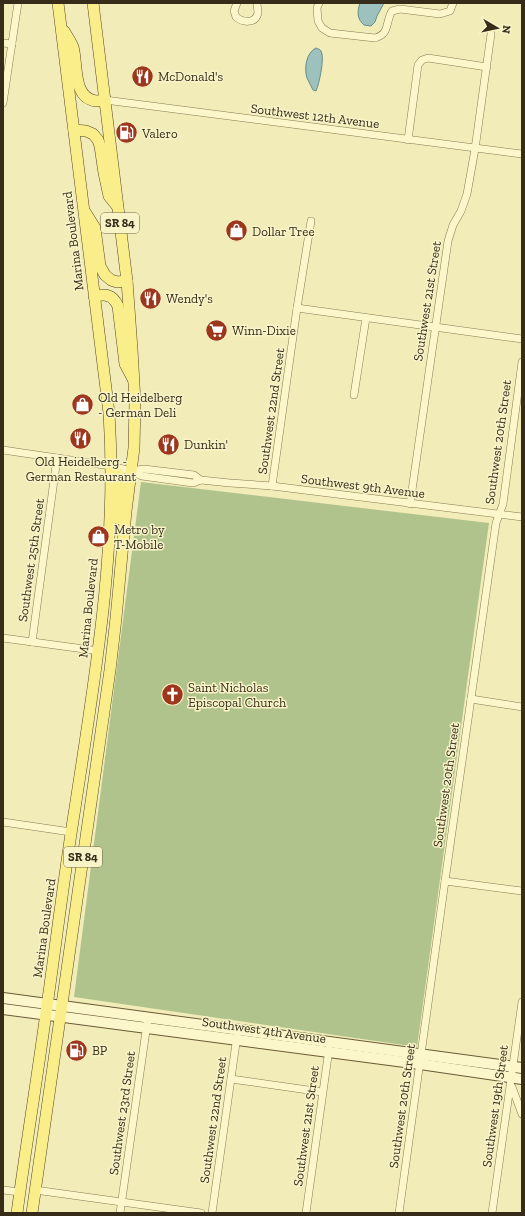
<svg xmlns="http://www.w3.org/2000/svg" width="525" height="1216" viewBox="0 0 525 1216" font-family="'Zilla Slab',serif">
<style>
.cemetery{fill:#b1c38c}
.water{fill:#9dc1bd;stroke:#658e8c}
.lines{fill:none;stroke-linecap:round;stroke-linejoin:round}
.street-casing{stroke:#887a52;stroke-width:8}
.secondary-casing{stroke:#6a5a36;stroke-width:12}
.primary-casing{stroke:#554627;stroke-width:12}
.street{stroke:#fcf7cb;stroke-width:7}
.secondary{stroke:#fcf7cb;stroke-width:10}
.primary{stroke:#faee8a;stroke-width:11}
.labels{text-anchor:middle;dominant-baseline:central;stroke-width:3;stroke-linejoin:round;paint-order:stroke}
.shield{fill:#f8f4c8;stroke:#70684e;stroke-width:1}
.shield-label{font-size:12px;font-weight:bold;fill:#362c19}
.poi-label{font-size:13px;fill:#362c19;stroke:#f8f4c8;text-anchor:start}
.street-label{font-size:13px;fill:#362c19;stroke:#f8f4c8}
</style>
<rect width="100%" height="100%" fill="#f1ecb8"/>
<polygon class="cemetery" points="141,482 489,523 417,1047 74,997"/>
<g class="water">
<path d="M360,3H384L377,16L375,22L371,26L364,25C357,19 357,12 360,3Z"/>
<path d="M316,48C318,49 320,49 321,51C325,57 319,85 316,91L313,90C311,86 309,82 307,78C304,68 306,53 316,48Z"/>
</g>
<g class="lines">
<defs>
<g id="street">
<path d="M237,3L234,11L236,17C242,22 255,25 258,13C258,10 257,6 257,3"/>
<path d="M319,3L317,8L318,21L322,28L330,33L375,38C390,34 385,23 392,11L400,9L440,14L450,11L453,3"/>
<polyline points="3,43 12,44"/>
<polyline points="105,100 522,154"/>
<polyline points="3,103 18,3"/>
<polyline points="408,140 418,65 422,60 428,58 487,67"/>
<polyline points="297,308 522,339"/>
<polyline points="354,395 366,318"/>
<polyline points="3,450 111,466 131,471 142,476 193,483 201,480"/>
<polyline points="131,471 144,469 194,475 201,480 230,483 272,486 522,517"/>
<polyline points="272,486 297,308 311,221"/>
<polyline points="410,504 448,241 453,225 461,211 467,194 475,149 491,34"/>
<polyline points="3,638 99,651"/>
<polyline points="32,642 57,458"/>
<polyline points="471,699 522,707"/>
<polyline points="3,822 71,832"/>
<polyline points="445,881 522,891"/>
<polyline points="231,1079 322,1092"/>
<polyline points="512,1087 522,1114"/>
<polyline points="3,1190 20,1192"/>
<polyline points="35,1190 201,1213"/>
<polyline points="120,1213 148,1017"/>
<polyline points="212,1213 238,1029"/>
<polyline points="306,1213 329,1049"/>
<polyline points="399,1213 445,881 496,523 503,504 522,362"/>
<polyline points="492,1213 522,1002"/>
</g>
<g id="secondary">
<polyline points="3,998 522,1068"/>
<polyline points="3,1009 420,1064 522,1079"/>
</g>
<g id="primary">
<path d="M64,31C67,36 71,42 73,47C78,64 72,98 96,101C99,101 102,101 105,100"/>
<polyline points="74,130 86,131 93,134 98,140 100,146 104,173 109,196 117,206"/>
<polyline points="85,212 95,228 100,266 105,275 111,280 117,282 127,281"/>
<path d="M94,296C106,294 112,294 118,306L125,364L133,379"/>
<polyline points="111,466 119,475 120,479 119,519"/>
<path d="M17,1213C26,1146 37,1079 46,1013C56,944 64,876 75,808C95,677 118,546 109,413L58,3"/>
<polyline points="32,1213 110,670 116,618 126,511 134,448 135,402 132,349 127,281 93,3"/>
</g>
</defs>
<use href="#street" class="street-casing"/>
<use href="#secondary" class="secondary-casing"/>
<use href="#primary" class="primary-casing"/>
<use href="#street" class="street"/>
<use href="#secondary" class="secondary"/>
<use href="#primary" class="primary"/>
</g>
<defs>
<symbol id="restaurant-disc" viewBox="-11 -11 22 22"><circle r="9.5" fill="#9c361d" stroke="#f8f4c8"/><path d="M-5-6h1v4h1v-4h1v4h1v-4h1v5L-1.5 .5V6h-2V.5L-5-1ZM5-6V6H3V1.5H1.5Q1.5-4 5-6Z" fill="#fff"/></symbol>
<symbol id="fuel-disc" viewBox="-11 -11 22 22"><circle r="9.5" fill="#9c361d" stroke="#f8f4c8"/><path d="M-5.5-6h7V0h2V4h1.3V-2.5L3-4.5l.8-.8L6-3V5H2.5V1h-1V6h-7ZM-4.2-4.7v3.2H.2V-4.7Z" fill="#fff"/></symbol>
<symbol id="shop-disc" viewBox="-11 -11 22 22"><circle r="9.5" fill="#9c361d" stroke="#f8f4c8"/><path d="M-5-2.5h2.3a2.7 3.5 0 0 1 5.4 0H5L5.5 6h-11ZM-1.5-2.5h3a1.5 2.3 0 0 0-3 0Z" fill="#fff"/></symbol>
<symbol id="supermarket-disc" viewBox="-11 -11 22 22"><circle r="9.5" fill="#9c361d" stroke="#f8f4c8"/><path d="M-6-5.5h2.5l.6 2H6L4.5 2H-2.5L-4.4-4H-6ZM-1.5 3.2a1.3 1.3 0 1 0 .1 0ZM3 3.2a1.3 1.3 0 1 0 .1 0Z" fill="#fff"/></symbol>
<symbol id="church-disc" viewBox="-11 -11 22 22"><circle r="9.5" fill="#9c361d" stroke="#f8f4c8"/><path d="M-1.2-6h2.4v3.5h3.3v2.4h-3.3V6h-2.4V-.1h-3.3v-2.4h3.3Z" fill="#fff"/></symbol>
</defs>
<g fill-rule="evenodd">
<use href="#restaurant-disc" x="130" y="64" width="25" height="25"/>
<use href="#fuel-disc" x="114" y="120" width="25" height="25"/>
<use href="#shop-disc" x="224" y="218" width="25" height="25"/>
<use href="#restaurant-disc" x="138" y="286" width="25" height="25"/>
<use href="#supermarket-disc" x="204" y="318" width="25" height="25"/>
<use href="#shop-disc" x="70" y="392" width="25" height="25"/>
<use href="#restaurant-disc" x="68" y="426" width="25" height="25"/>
<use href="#restaurant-disc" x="156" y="432" width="25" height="25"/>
<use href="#shop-disc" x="86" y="524" width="25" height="25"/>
<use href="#church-disc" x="160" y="682" width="25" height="25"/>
<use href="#fuel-disc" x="64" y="1038" width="25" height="25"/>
</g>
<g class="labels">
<g class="shield">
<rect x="101" y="213" width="38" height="20" rx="3"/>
<rect x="64" y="847" width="38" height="20" rx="3"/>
</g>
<g class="shield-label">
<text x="120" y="223">SR 84</text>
<text x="83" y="857">SR 84</text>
</g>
<g class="poi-label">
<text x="158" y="76">McDonald's</text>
<text x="142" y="133">Valero</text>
<text x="252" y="231">Dollar Tree</text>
<text x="166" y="298">Wendy's</text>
<text x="232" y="330">Winn-Dixie</text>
<text x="98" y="397">Old Heidelberg<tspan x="98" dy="15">- German Deli</tspan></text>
<text x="184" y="444">Dunkin'</text>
<text x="81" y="461" text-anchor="middle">Old Heidelberg -<tspan x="81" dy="15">German Restaurant</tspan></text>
<text x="114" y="529">Metro by<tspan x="114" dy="15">T-Mobile</tspan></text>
<text x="188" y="687">Saint Nicholas<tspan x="188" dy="15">Episcopal Church</tspan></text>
<text x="92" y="1050">BP</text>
</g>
<g class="street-label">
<text transform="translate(315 116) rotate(7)">Southwest 12th Avenue</text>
<text transform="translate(73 241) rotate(-97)">Marina Boulevard</text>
<text transform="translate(427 301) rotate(-81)">Southwest 21st Street</text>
<text transform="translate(271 411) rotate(-82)">Southwest 22nd Street</text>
<text transform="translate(498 442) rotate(-82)">Southwest 20th Street</text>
<text transform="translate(363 486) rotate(7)">Southwest 9th Avenue</text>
<text transform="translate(31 560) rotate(-82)">Southwest 25th Street</text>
<text transform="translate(88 608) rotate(-84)">Marina Boulevard</text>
<text transform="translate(446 785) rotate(-82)">Southwest 20th Street</text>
<text transform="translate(44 928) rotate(-82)">Marina Boulevard</text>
<text transform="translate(264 1030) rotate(8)">Southwest 4th Avenue</text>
<text transform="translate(402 1106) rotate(-82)">Southwest 20th Street</text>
<text transform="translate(495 1106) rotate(-82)">Southwest 19th Street</text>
<text transform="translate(122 1113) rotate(-82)">Southwest 23rd Street</text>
<text transform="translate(213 1120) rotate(-82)">Southwest 22nd Street</text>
<text transform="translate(306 1126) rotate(-82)">Southwest 21st Street</text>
</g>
</g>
<rect width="525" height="1216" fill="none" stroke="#362c19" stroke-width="8"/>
<g transform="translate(497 28) rotate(99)" stroke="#f8f4c8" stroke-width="3" paint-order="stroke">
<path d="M0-3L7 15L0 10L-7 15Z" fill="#362c19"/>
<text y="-6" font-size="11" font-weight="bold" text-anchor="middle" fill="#362c19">N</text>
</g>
</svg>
